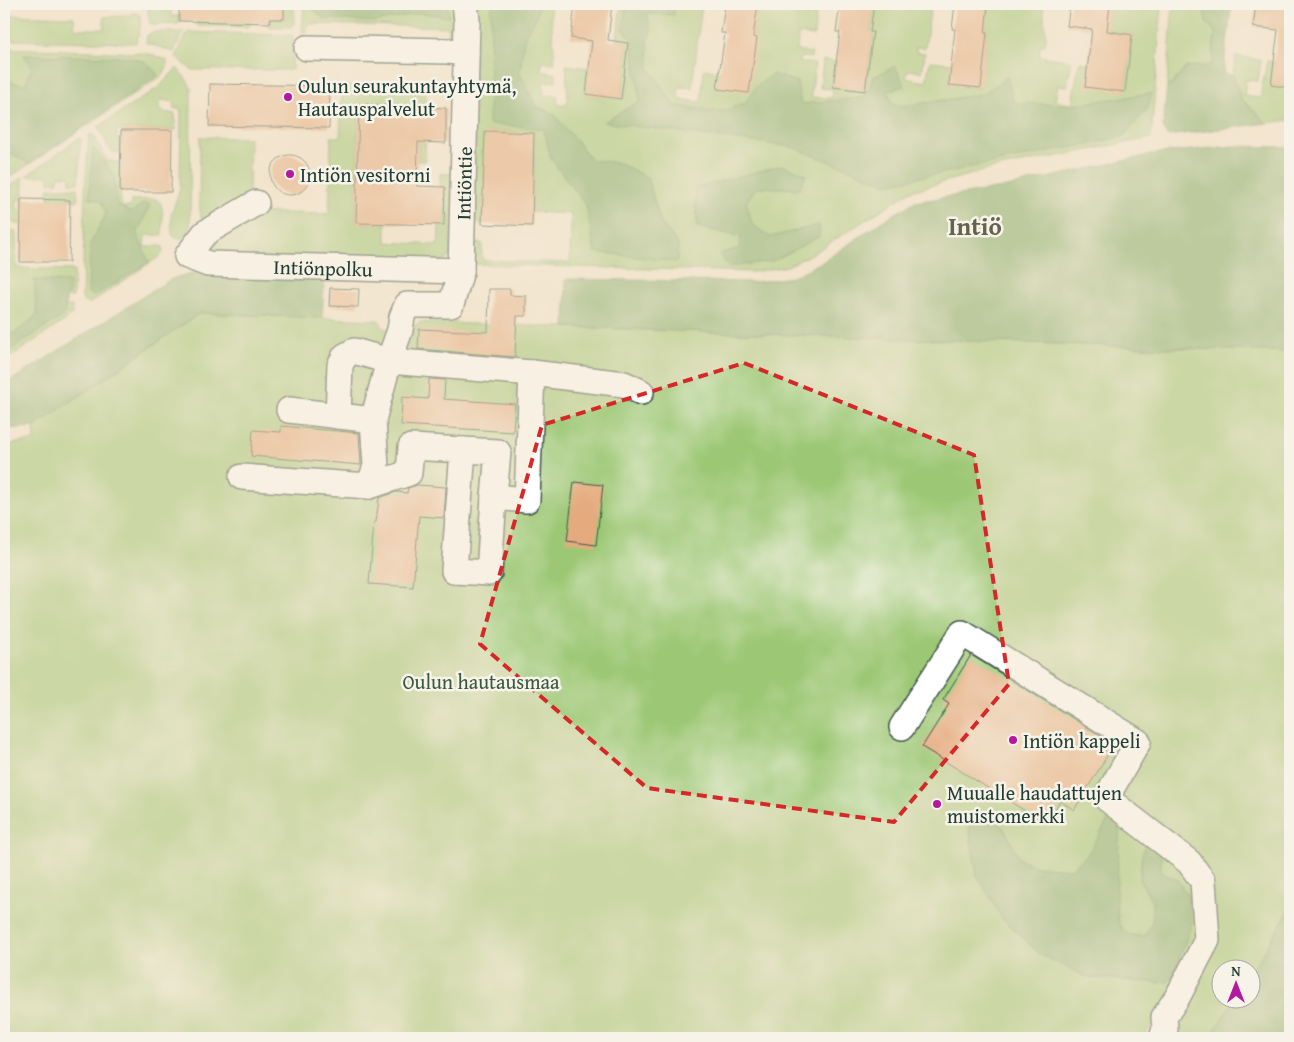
<svg xmlns="http://www.w3.org/2000/svg" width="1294" height="1042" viewBox="0 0 1294 1042" font-family="'Gentium Book Plus',serif">
<style>
.green{fill:#9cc875;stroke:#5e8254}
.forest{fill:#7dac66;stroke:#4e744d}
.building{fill:#e5aa7e}
.lines{fill:none;stroke-linecap:round;stroke-linejoin:round}
.minor-casing{stroke:#3f564b;stroke-width:28}
.minor{stroke:#fff;stroke-width:25}
.marked{fill:none;stroke:#d62828;stroke-width:4;stroke-dasharray:10 6;stroke-linejoin:round}
.poi-dot{fill:#b5179e;stroke:#f7f3e8;stroke-width:2}
.labels{text-anchor:middle;dominant-baseline:central;stroke-width:5;stroke-linejoin:round;paint-order:stroke}
.poi-label{font-size:20px;fill:#1f3d34;stroke:#f7f3e8;text-anchor:start}
.street-label{font-size:20px;fill:#1f3d34;stroke:#f7f3e8}
.park-label{font-size:20px;fill:#385941;stroke:#f7f3e8}
.district-label{font-size:25px;font-weight:bold;fill:#64634e;stroke:#f7f3e8}
</style>
<rect width="100%" height="100%" fill="#f7f3e8"/>
<filter id="ink" filterUnits="userSpaceOnUse"><feTurbulence type="fractalNoise" baseFrequency=".02" numOctaves="2"/><feDisplacementMap in="SourceGraphic" scale="10" xChannelSelector="R" yChannelSelector="G"/><feConvolveMatrix kernelMatrix="1 2 1 2 8 2 1 2 1" color-interpolation-filters="sRGB"/></filter>
<filter id="wash" filterUnits="userSpaceOnUse"><feTurbulence type="fractalNoise" baseFrequency=".0096" numOctaves="4" result="noise"/><feDisplacementMap in="SourceGraphic" scale="20" xChannelSelector="R" yChannelSelector="G"/><feGaussianBlur stdDeviation="1.12" result="paint"/><feColorMatrix in="noise" values="0 0 0 0 0 0 0 0 0 0 0 0 0 0 0 0 0 1.4 0 .05"/><feComposite in="paint" operator="in"/></filter>
<g filter="url(#wash)">
<rect width="100%" height="100%" fill="#f2e4cc"/>
<g class="green">
<polygon points="148,4 171,4 171,16 179,16 179,24 153,25 150,23 148,14"/>
<polygon points="284,4 294,4 294,23 292,27 270,27 270,19 284,19"/>
<polygon points="304,4 455,4 457,36 452,40 448,40 448,27 308,24 307,33 302,33"/>
<polygon points="476,4 550,4 555,63 542,62 541,71 556,74 556,81 543,82 544,96 557,95 558,105 566,105 568,100 566,65 589,68 586,94 621,98 628,43 617,41 621,4 702,4 692,88 679,87 678,99 701,102 704,69 720,71 757,38 753,37 758,4 817,4 814,36 798,34 797,51 812,53 811,58 801,57 799,62 815,64 811,97 832,98 833,89 820,88 823,60 836,62 833,87 865,91 873,33 870,32 874,4 931,4 925,48 916,47 916,52 925,53 922,72 908,70 906,78 926,82 930,61 952,63 949,85 980,88 987,33 985,33 988,4 1043,4 1046,38 1045,45 1040,45 1039,56 1072,61 1067,86 1058,85 1055,101 1072,104 1079,62 1088,63 1125,92 1132,35 1107,31 1110,4 1162,4 1151,138 990,169 911,191 817,251 788,266 754,272 470,264 470,246 477,243 482,243 482,260 570,263 571,214 532,212 534,133 486,131 482,224 475,222 472,219"/>
<polygon points="1173,4 1203,4 1206,23 1215,31 1212,66 1186,67 1171,85 1167,85"/>
<path d="M136,13L140,15C142,25 139,33 136,43L4,40V15L74,17L75,29H104V17L123,16Z"/>
<polygon points="197,17 250,17 250,26 247,27 198,26 197,25"/>
<polygon points="155,32 183,32 174,52 146,43 147,35"/>
<polygon points="188,32 292,35 293,37 292,69 290,70 192,70 176,57 186,35"/>
<polygon points="4,48 143,53 153,55 167,60 167,67 163,75 4,181"/>
<polygon points="1236,56 1261,60 1258,81 1246,80 1244,96 1260,98 1267,61 1274,62 1271,85 1290,88 1290,120 1267,123 1241,99 1233,75"/>
<polygon points="177,68 187,80 191,88 190,231 188,235 182,238 176,238 173,236 172,232 171,215 180,189 181,110 173,108 175,102 161,100 159,111 175,114 176,130 117,130 117,140 121,140 121,153 113,152 109,148 98,127 159,87"/>
<polygon points="342,85 426,88 425,161 418,161 419,106 359,105 356,223 386,223 386,242 438,245 439,225 444,225 445,187 440,187 440,173 453,174 451,251 449,257 441,262 208,257 202,242 251,212 329,214 331,137 340,137"/>
<path d="M89,135H94L105,157L109,161L121,163L120,192L122,207H131V200L156,199C166,205 162,224 162,235H145L144,247L162,246L163,252L159,257L90,303L84,302L82,298L85,190Z"/>
<polygon points="200,137 250,138 249,197 205,222 201,217 199,202"/>
<polygon points="79,138 81,139 78,183 70,183 70,176 58,176 58,182 49,183 49,176 26,176"/>
<polygon points="23,177 23,199 17,200 17,210 21,210 21,224 15,224 13,223 4,207 4,190"/>
<polygon points="48,188 77,188 78,200 74,201 74,200 49,200"/>
<polygon points="4,220 9,230 16,231 17,268 72,270 74,271 73,297 66,297 66,306 72,306 72,314 69,318 4,361"/>
<path d="M200,313L379,320L384,329L407,330L421,322L1290,352V909L1252,971V970H1222V1000H1234L1210,1038H1184L1166,1027L1159,1014L1143,1038H4V448C14,442 24,442 35,441L34,427Z"/>
</g>
<g class="forest">
<polygon points="314,4 447,4 449,17 420,13 375,22 325,19 312,9"/>
<polygon points="494,4 539,4 536,18 524,39 520,74 537,107 553,113 592,160 619,163 647,177 661,223 678,244 677,262 595,252 586,205 551,159 544,129 489,124 491,9"/>
<polygon points="626,4 672,4 675,15 647,14 651,30 648,41 649,68 675,106 723,111 745,103 756,87 773,74 797,82 801,104 866,97 873,77 895,66 905,86 888,91 892,104 903,106 983,94 1007,77 1014,103 1072,105 1152,93 1148,108 1123,137 887,184 792,147 604,122 640,101 632,40 623,29"/>
<polygon points="1203,4 1232,4 1224,65 1225,74 1233,75 1241,99 1267,123 1167,136 1163,127 1167,85 1172,85 1186,67 1212,65 1215,31 1206,23"/>
<polygon points="24,55 128,57 146,62 158,75 29,164 12,154 4,113 4,80 25,85 32,67"/>
<polygon points="1233,146 1290,147 1290,352 565,327 566,279 754,282 792,277 824,261 884,220 915,202 1002,188 1158,153"/>
<polygon points="93,147 114,175 117,205 131,212 143,204 150,205 137,234 149,262 94,296 88,293 90,244 106,214 101,201 89,198"/>
<polygon points="782,165 806,174 800,189 757,187 746,202 752,224 770,237 819,225 820,236 773,261 728,267 720,254 739,248 741,237 697,227 695,188"/>
<polygon points="195,272 325,276 322,318 200,313 34,427 4,429 4,385 171,279"/>
<polygon points="34,280 69,282 69,293 66,297 65,311 63,316 4,354 4,334 15,333 37,315"/>
<polygon points="980,817 991,818 1004,828 1019,858 1035,866 1071,869 1088,854 1108,820 1115,817 1120,822 1116,900 1119,925 1129,935 1145,936 1152,922 1152,901 1139,879 1142,855 1145,846 1151,843 1161,852 1161,871 1165,875 1177,879 1188,896 1192,922 1173,977 1168,982 1158,983 1086,977 1041,955 1002,918 977,875 969,829 970,821"/>
<polygon points="1290,909 1290,1038 1210,1038 1234,1000 1252,1000 1252,971"/>
</g>
<g id="blocks">
<g class="building">
<polygon points="179,4 284,4 284,19 270,19 270,23 179,21"/>
<polygon points="575,4 612,4 608,40 628,43 621,99 586,94 592,41 571,38"/>
<polygon points="725,4 758,4 753,37 757,38 749,93 717,89 725,33 721,33"/>
<polygon points="840,4 874,4 870,32 873,32 865,91 833,87 840,32 836,32"/>
<polygon points="955,4 988,4 985,33 987,33 981,88 949,85 955,29 952,29"/>
<polygon points="1070,4 1110,4 1107,31 1132,35 1125,92 1085,87 1092,29 1067,26"/>
<polygon points="1256,4 1290,4 1290,88 1271,85 1278,30 1253,27"/>
<polygon points="210,84 330,86 329,128 209,126"/>
<polygon points="359,104 419,106 419,107 446,108 446,143 418,142 417,186 445,187 444,225 356,223"/>
<polygon points="121,130 172,130 171,192 120,192"/>
<polygon points="485,131 534,133 532,226 482,224"/>
<circle cx="290" cy="175" r="20"/>
<polygon points="21,199 70,200 69,262 20,262"/>
<polygon points="330,288 359,289 358,307 329,306"/>
<polygon points="489,289 510,289 510,295 526,296 526,316 517,316 515,357 418,349 419,329 488,332"/>
<polygon points="429,379 445,380 444,399 515,404 513,432 401,425 402,397 428,399"/>
<polygon points="281,426 359,433 361,465 251,456 253,430 281,432"/>
<polygon points="574,482 603,485 596,545 567,541"/>
<polygon points="417,485 446,487 444,518 419,516 413,587 369,584 374,522 376,522 379,498 396,492 407,493 408,488"/>
<polygon points="971,655 1101,736 1095,744 1109,753 1074,810 1060,801 1046,824 922,747 949,704 943,700"/>
</g>
</g>
</g>
<g filter="url(#ink)">
<use href="#blocks" fill-opacity="0" stroke="#3f564b" stroke-width="1"/>
<g class="lines">
<defs>
<g id="minor">
<polyline points="307,48 448,51 466,53"/>
<path id="s1" d="M256,203L205,233L187,256L208,264L461,271"/>
<polyline points="289,410 373,420"/>
<polyline points="338,416 340,365 345,356 354,351 389,361 532,373 624,384 641,392"/>
<polyline points="463,450 498,452 494,497"/>
<path id="s2" d="M242,477L369,486L376,466L373,420L389,361L400,330L402,317L407,305H451L461,271L467,20L465,4"/>
<polyline points="369,486 409,473 411,447 463,450 454,571 489,573 494,497 527,500 532,373"/>
<polyline points="902,727 962,633 1138,742 1106,798 1189,862 1203,881 1207,940 1178,996 1164,1017 1165,1029 1162,1038"/>
</g>
</defs>
<use href="#minor" class="minor-casing"/>
<use href="#minor" class="minor"/>
</g>
</g>
<path d="M0 0H1294V1042H0ZM744,363L974,455L1009,684L894,822L647,788L480,644L542,425Z" fill="#f2e4cc" fill-opacity=".55" fill-rule="evenodd"/>
<path class="marked" d="M744,363L974,455L1009,684L894,822L647,788L480,644L542,425Z"/>
<g class="poi-dot">
<circle cx="288" cy="97" r="5"/>
<circle cx="290" cy="174" r="5"/>
<circle cx="1013" cy="740" r="5"/>
<circle cx="937" cy="804" r="5"/>
</g>
<g class="labels">
<g class="poi-label">
<text x="298" y="85">Oulun seurakuntayhtymä,<tspan x="298" dy="23">Hautauspalvelut</tspan></text>
<text x="300" y="174">Intiön vesitorni</text>
<text x="1023" y="740">Intiön kappeli</text>
<text x="947" y="792">Muualle haudattujen<tspan x="947" dy="23">muistomerkki</tspan></text>
</g>
<g class="street-label">
<text stroke="none"><textPath href="#s2" startOffset="482">Intiöntie</textPath></text>
<text stroke="none"><textPath href="#s1" startOffset="226">Intiönpolku</textPath></text>
</g>
<g class="park-label">
<text x="481" y="681">Oulun hautausmaa</text>
</g>
<g class="district-label">
<text x="975" y="226">Intiö</text>
</g>
</g>
<rect width="1294" height="1042" fill="none" stroke="#f7f3e8" stroke-width="20"/>
<g transform="translate(1236 984)"><circle r="24" fill="#f7f3e8" stroke="#a1aaa0"/>
<path d="M0-4L9 19L0 12L-9 19Z" fill="#b5179e"/>
<text y="-8" font-size="14" font-weight="bold" text-anchor="middle" fill="#1f3d34">N</text>
</g>
</svg>
